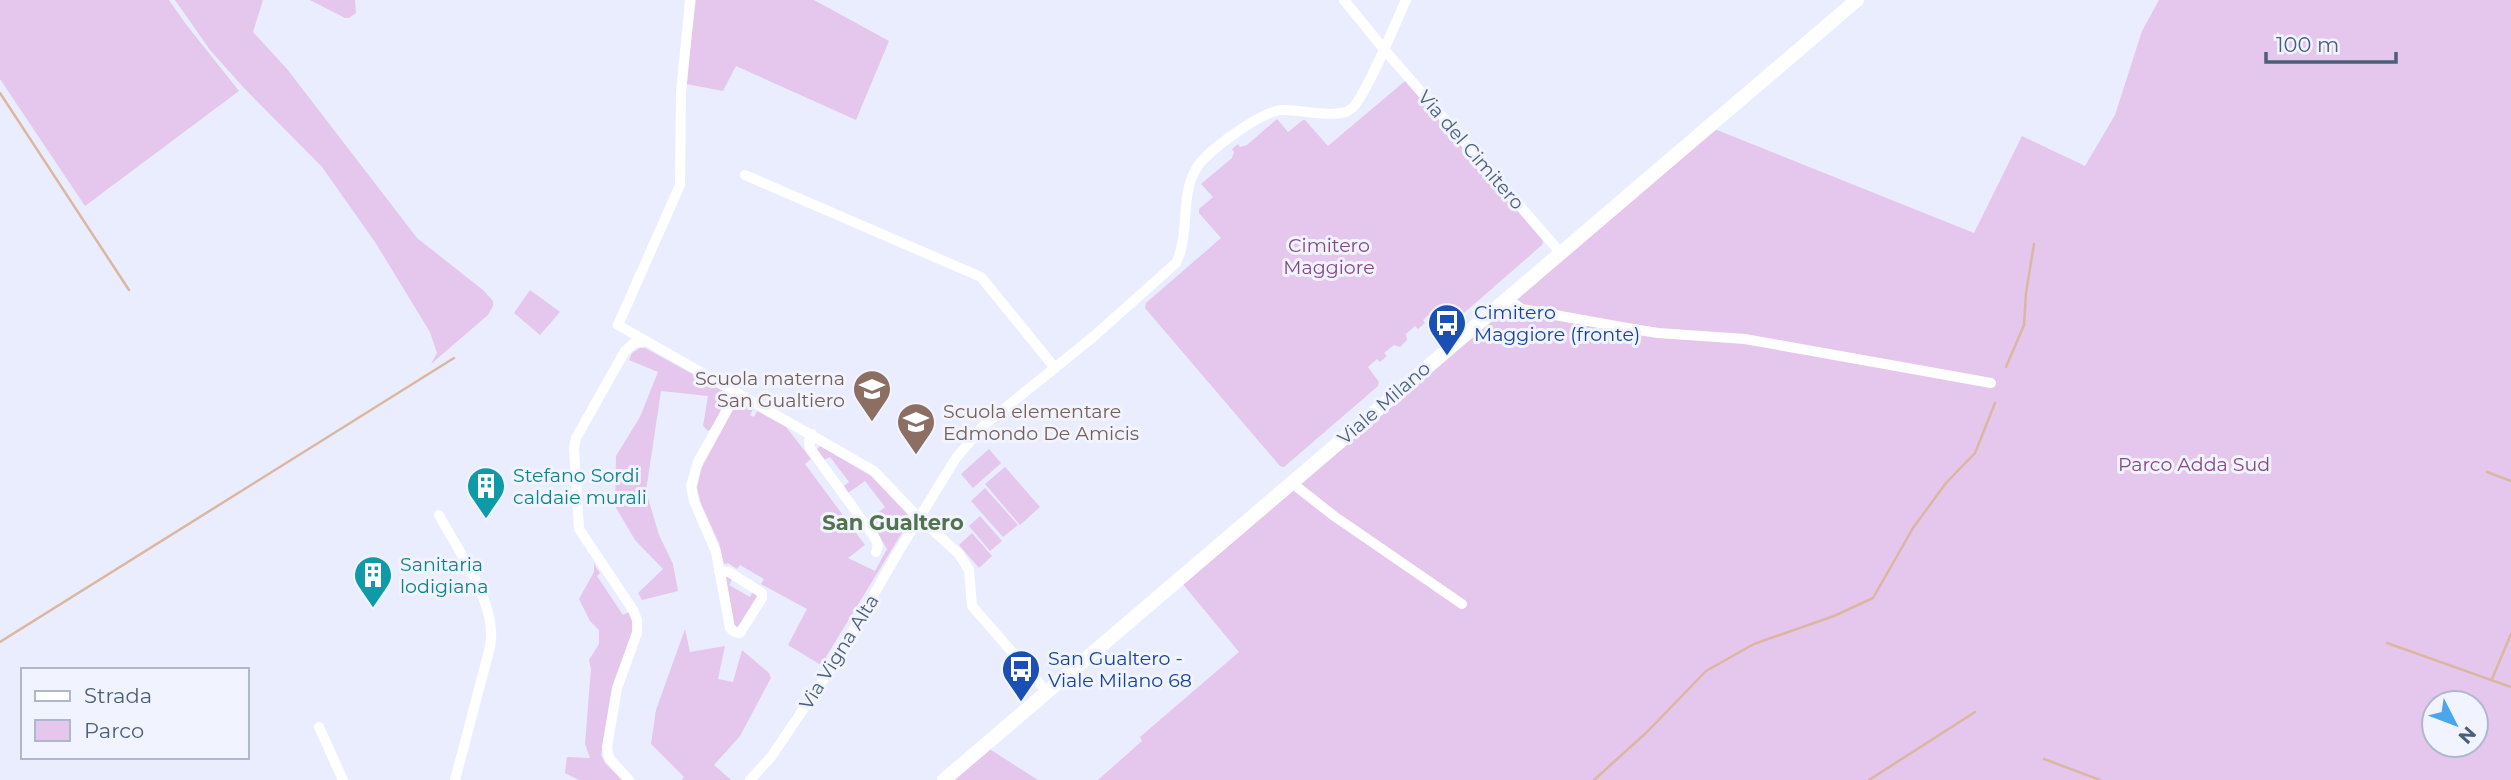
<svg xmlns="http://www.w3.org/2000/svg" width="2511" height="780" viewBox="0 0 2511 780" font-family="Montserrat,sans-serif">
<style>
.green{fill:#e5c6ed;fill-rule:evenodd}
.lines{fill:none;stroke-linecap:round;stroke-linejoin:round}
.stream{stroke:#dbb7a2;stroke-width:2.5}
.street{stroke:#fff;stroke-width:10}
.secondary{stroke:#fff;stroke-width:14}
.labels{text-anchor:middle;dominant-baseline:central;stroke-width:6;stroke-linejoin:round;paint-order:stroke}
.street-label{font-size:19px;fill:#4b5f7a;stroke:#f1f4ff}
.park-label{font-size:19px;fill:#87478d;stroke:#f1f4ff}
.transit-label{font-size:19px;fill:#164399;stroke:#f1f4ff;text-anchor:start}
.education-label{font-size:19px;fill:#785e54;stroke:#f1f4ff;text-anchor:end}
.culture-label{font-size:19px;fill:#0d838f;stroke:#f1f4ff;text-anchor:start}
.neighbourhood-label{font-size:21px;font-weight:bold;fill:#52734d;stroke:#f1f4ff}
</style>
<rect width="100%" height="100%" fill="#eaedfd"/>
<g class="green">
<polygon points="0,0 169,0 185,23 239,91 85,206 0,79"/>
<polygon points="175,0 263,0 253,32 287,69 417,238 483,290 493,301 493,306 488,315 431,364 437,353 430,332 375,242 322,167 244,88 210,50"/>
<polygon points="310,0 355,0 356,13 349,18 345,18"/>
<polygon points="696,0 814,0 889,41 856,120 736,66 723,91 686,84"/>
<path d="M2159,0H2511V780H1098L1142,741L1140,737L1239,652L1182,583L1712,128L1974,233L2022,136L2085,166L2115,115L2142,31ZM2434,703H2476V745H2434Z"/>
<polygon points="1405,81 1409,82 1543,241 1542,245 1449,326 1444,326 1432,312 1423,320 1425,323 1418,329 1415,326 1406,334 1407,340 1400,347 1394,345 1384,353 1387,356 1380,362 1377,359 1368,367 1379,382 1378,386 1284,467 1280,466 1145,308 1146,303 1221,238 1199,213 1199,209 1213,197 1201,184 1232,158 1234,152 1232,149 1238,144 1240,147 1247,145 1277,119 1288,132 1303,120 1305,120 1328,146"/>
<polygon points="530,290 560,312 540,335 514,313"/>
<polygon points="640,348 645,348 727,393 728,397 711,429 708,431 703,426 708,396 661,391 646,491 659,535 673,564 678,591 642,600 638,593 663,569 635,540 615,506 616,456 640,417 658,372 629,360 632,353"/>
<polygon points="740,404 753,409 750,415 754,417 757,411 786,427 811,459 805,464 865,545 848,558 875,571 887,549 869,520 885,507 865,481 848,493 844,486 849,482 830,457 824,460 816,450 820,446 871,476 911,518 821,665 788,645 807,609 761,584 764,579 740,565 737,569 728,563 724,564 719,543 701,504 697,488 701,469 734,408"/>
<polygon points="989,449 1001,463 973,488 961,474"/>
<polygon points="1005,467 1040,507 1020,525 985,484"/>
<polygon points="985,488 1018,525 1003,537 971,501"/>
<polygon points="980,516 1002,541 990,551 969,526"/>
<polygon points="972,533 992,556 979,568 959,545"/>
<polygon points="594,564 600,573 597,576 623,615 629,612 633,622 632,633 613,686 601,755 605,763 622,780 579,780 565,773 567,757 590,758 585,744 591,669 589,660 599,644 599,630 590,621 579,599 594,572"/>
<polygon points="726,577 732,579 729,585 750,597 753,591 758,597 738,628 734,625"/>
<polygon points="685,629 690,652 725,646 718,679 733,682 742,650 769,673 771,678 740,736 714,765 731,780 682,780 684,777 651,744 656,710"/>
<polygon points="988,748 1038,780 951,780"/>
</g>
<g class="lines">
<g class="stream">
<polyline points="0,93 129,290"/>
<polyline points="2006,367 2024,325 2026,293 2034,244"/>
<polyline points="2487,472 2511,481"/>
<polyline points="0,642 454,358"/>
<polyline points="2387,643 2511,687"/>
<polyline points="2492,679 2511,634"/>
<polyline points="2044,759 2100,780"/>
<polyline points="1594,780 1648,731 1706,671 1754,644 1834,616 1873,598 1913,528 1946,483 1975,453 1995,403"/>
<polyline points="1869,780 1975,712"/>
</g>
<g class="street">
<polyline points="690,0 681,93 680,185 618,325 874,471 914,513 959,554 969,570 972,606 1047,692"/>
<polyline points="1344,0 1383,48 1560,252"/>
<polyline points="745,175 981,277 1055,368"/>
<polyline points="1506,298 1522,309 1627,328 1658,333 1745,339 1991,383"/>
<polyline points="812,434 809,441 810,448 875,538 878,545 876,552"/>
<polyline points="1292,483 1334,516 1462,604"/>
<path d="M439,515C458,551 499,606 490,647L455,780"/>
<polyline points="719,571 729,572 762,593 762,598 740,633 735,632 730,628 716,552 694,501 691,486 698,462 737,392"/>
<polyline points="319,727 343,780"/>
<polyline points="629,780 609,758 607,747 617,688 637,633 637,620 633,610 579,529 574,448 576,438 625,351 634,343 646,341"/>
<path d="M750,780L771,757L834,664L897,554L956,458L983,426L1093,337L1176,263C1190,235 1180,195 1196,169C1206,151 1262,111 1282,110C1300,109 1337,120 1351,109C1365,99 1396,21 1406,0"/>
</g>
<polyline class="secondary" points="944,780 1857,0"/>
</g>
<defs>
<symbol id="bus-pin" viewBox="-11 -11 22 30"><path d="M0 17L-7.5 6A9.5 9.5 0 1 1 7.5 6Z" fill="#1a4fb4" stroke="#f1f4ff"/><path d="M-5-6H5V4H4V6H2V4H-2V6H-4V4H-5ZM-3.5-4V0h7V-4ZM-3.5 1.2v1.5H-2V1.2ZM2 1.2v1.5H3.5V1.2Z" fill="#fff"/></symbol>
<symbol id="school-pin" viewBox="-11 -11 22 30"><path d="M0 17L-7.5 6A9.5 9.5 0 1 1 7.5 6Z" fill="#8d6e63" stroke="#f1f4ff"/><path d="M0-5L7-2L0 1L-7-2ZM-4 1L0 2.5L4 1V4Q0 6-4 4Z" fill="#fff"/></symbol>
<symbol id="building-pin" viewBox="-11 -11 22 30"><path d="M0 17L-7.5 6A9.5 9.5 0 1 1 7.5 6Z" fill="#0f9aa8" stroke="#f1f4ff"/><path d="M-4-6H4V6H1V3H-1V6H-4ZM-2.5-4.3h1.7v1.8h-1.7ZM.8-4.3h1.7v1.8H.8ZM-2.5-1h1.7V.8h-1.7ZM.8-1h1.7V.8H.8Z" fill="#fff"/></symbol>
</defs>
<g fill-rule="evenodd">
<use href="#bus-pin" x="1425" y="301" width="44" height="60"/>
<use href="#school-pin" x="850" y="367" width="44" height="60"/>
<use href="#school-pin" x="894" y="400" width="44" height="60"/>
<use href="#building-pin" x="464" y="464" width="44" height="60"/>
<use href="#building-pin" x="351" y="553" width="44" height="60"/>
<use href="#bus-pin" x="999" y="647" width="44" height="60"/>
</g>
<g class="labels">
<g class="street-label">
<text transform="translate(1471 150) rotate(49)">Via del Cimitero</text>
<text transform="translate(1384 403) rotate(-41)">Viale Milano</text>
<text transform="translate(839 652) rotate(-58)">Via Vigna Alta</text>
</g>
<g class="park-label">
<text x="1329" y="245">Cimitero<tspan x="1329" dy="22">Maggiore</tspan></text>
<text x="2194" y="464">Parco Adda Sud</text>
</g>
<g class="transit-label">
<text x="1474" y="312">Cimitero<tspan x="1474" dy="22">Maggiore (fronte)</tspan></text>
<text x="1048" y="658">San Gualtero -<tspan x="1048" dy="22">Viale Milano 68</tspan></text>
</g>
<g class="education-label">
<text x="845" y="378">Scuola materna<tspan x="845" dy="22">San Gualtiero</tspan></text>
<text x="943" y="411" text-anchor="start">Scuola elementare<tspan x="943" dy="22">Edmondo De Amicis</tspan></text>
</g>
<g class="culture-label">
<text x="513" y="475">Stefano Sordi<tspan x="513" dy="22">caldaie murali</tspan></text>
<text x="400" y="564">Sanitaria<tspan x="400" dy="22">lodigiana</tspan></text>
</g>
<g class="neighbourhood-label">
<text x="893" y="522">San Gualtero</text>
</g>
</g>
<rect x="21" y="668" width="228" height="91" fill="#f1f4ff" stroke="#afb8ca" stroke-width="2"/>
<rect x="35" y="691" width="35" height="10" fill="#ffffff" stroke="#afb8ca" stroke-width="2"/>
<text x="84" y="703" font-size="21" fill="#4b5f7a">Strada</text>
<rect x="35" y="720" width="35" height="21" fill="#e5c6ed" stroke="#afb8ca" stroke-width="2"/>
<text x="84" y="738" font-size="21" fill="#4b5f7a">Parco</text>
<g transform="translate(2455 724) rotate(132)"><circle r="33" fill="#f1f4ff" stroke="#afb8ca" stroke-width="2"/>
<path d="M0-5L12 26L0 18L-12 26Z" fill="#4ba6eb"/>
<text y="-10" font-size="19" font-weight="bold" text-anchor="middle" fill="#4b5f7a">N</text>
</g>
<path d="M2266 52v10h130v-10" fill="none" stroke="#4b5f7a" stroke-width="3.5"/>
<text x="2276" y="52" font-size="21" fill="#4b5f7a" stroke="#f1f4ff" stroke-width="5" paint-order="stroke">100 m</text>
</svg>
